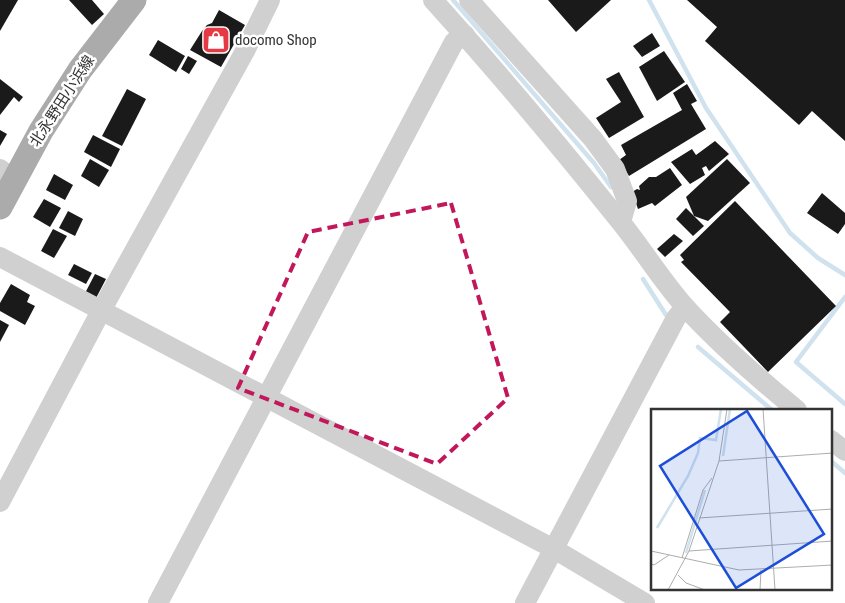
<svg xmlns="http://www.w3.org/2000/svg" width="845" height="603" viewBox="0 0 845 603" font-family="'Roboto Condensed','Noto Sans JP',sans-serif">
<style>
.lines{fill:none;stroke-linecap:round;stroke-linejoin:round}
.stream{stroke:#cfe2ee;stroke-width:4.5}
.building{fill:#1a1a1a}
.minor{stroke:#d0d0d0;stroke-width:20}
.major{stroke:#ababab;stroke-width:25}
.marked{fill:none;stroke:#c2185b;stroke-width:4;stroke-dasharray:10 6;stroke-linejoin:round}
.labels{text-anchor:middle;dominant-baseline:central;stroke-width:5;stroke-linejoin:round;paint-order:stroke}
.poi-label{font-size:15px;fill:#333;stroke:#fff;text-anchor:start}
.street-label{font-size:15px;fill:#333;stroke:#fff}
.inset-river{fill:none;stroke:#cfe2ee;stroke-width:2.5}
.inset-road{fill:none;stroke:#adadad;stroke-width:1}
.view{fill:#1d4ed8;fill-opacity:0.15;stroke:#1d4ed8;stroke-width:2.5}
.inset-edge{fill:none;stroke:#333;stroke-width:2.5}
</style>
<rect width="100%" height="100%" fill="#fff"/>
<g class="lines">
<g class="stream">
<polyline points="453,0 594,163 611,187"/>
<polyline points="649,0 706,108 790,233 818,258 845,275"/>
<polyline points="643,279 666,315"/>
<polyline points="845,297 796,362 845,404"/>
<polyline points="698,347 772,410"/>
<polyline points="831,461 845,473"/>
</g>
</g>
<g class="building">
<polygon points="0,0 18,0 0,31"/>
<polygon points="69,0 92,0 104,14 92,25"/>
<polygon points="548,0 611,0 576,32"/>
<polygon points="687,0 845,0 845,141 812,111 799,125 705,41 717,27"/>
<polygon points="219,10 245,25 221,67 190,50 202,31 207,25 212,23"/>
<polygon points="652,33 660,46 642,57 633,46"/>
<polygon points="158,40 185,56 176,72 149,55"/>
<polygon points="664,51 685,82 657,101 639,67"/>
<polygon points="188,56 197,61 189,74 181,69"/>
<polygon points="619,72 644,117 609,138 596,118 621,102 606,79"/>
<polygon points="0,79 23,97 19,102 14,97 0,115"/>
<polygon points="687,84 697,101 691,104 706,129 629,176 619,160 626,155 621,145 682,110 673,93"/>
<polygon points="127,89 146,99 122,146 102,136"/>
<polygon points="0,130 7,134 0,146"/>
<polygon points="93,135 120,149 111,167 84,152"/>
<polygon points="715,141 729,154 709,171 706,166 702,168 705,175 690,184 671,162 692,149 696,155"/>
<polygon points="90,159 109,170 99,187 81,176"/>
<polygon points="727,159 750,183 708,221 694,216 686,197"/>
<polygon points="670,168 682,185 655,206 652,203 638,209 632,192 637,189 640,190 639,186 649,177 656,177"/>
<polygon points="54,174 73,185 65,200 46,190"/>
<polygon points="822,193 845,213 845,224 838,234 807,213"/>
<polygon points="44,199 61,208 50,227 33,217"/>
<polygon points="735,201 836,306 768,372 720,322 730,312 681,262 684,260 680,255"/>
<polygon points="686,208 704,226 693,236 676,219"/>
<polygon points="68,211 83,219 75,236 59,228"/>
<polygon points="53,229 67,236 54,258 41,251"/>
<polygon points="674,234 683,241 665,257 657,249"/>
<polygon points="74,264 92,273 86,284 68,275"/>
<polygon points="95,274 106,279 94,302 83,297"/>
<polygon points="11,284 30,295 27,302 35,306 25,325 0,311 0,303"/>
<polygon points="0,320 9,325 0,342"/>
</g>
<g class="lines">
<g class="minor">
<path d="M433,0C497,71 559,145 619,220C642,248 661,280 686,308C720,345 758,378 797,410"/>
<polyline points="469,0 593,139 615,169 627,201 621,222"/>
<polyline points="0,169 15,180"/>
<polyline points="0,257 554,549 645,603"/>
<polyline points="831,440 845,451"/>
<polyline points="0,502 101,311 245,51 270,0"/>
<polyline points="158,603 454,42 465,35"/>
<polyline points="525,603 676,318 685,307"/>
</g>
<polyline class="major" points="0,207 41,131 80,70 134,0"/>
</g>
<path class="marked" d="M451,203L508,398L437,464L238,388L308,232Z"/>
<defs>
<symbol id="shop-square" viewBox="-11 -11 22 22"><rect x="-9" y="-9" width="18" height="18" rx="4" fill="#e63946" stroke="#fff"/><path d="M-5-2.5h2.3a2.7 3.5 0 0 1 5.4 0H5L5.5 6h-11ZM-1.5-2.5h3a1.5 2.3 0 0 0-3 0Z" fill="#fff"/></symbol>
</defs>
<g fill-rule="evenodd">
<use href="#shop-square" x="200" y="24" width="32" height="32"/>
</g>
<g class="labels">
<g class="poi-label">
<text x="235" y="40">docomo Shop</text>
</g>
<g class="street-label">
<text transform="translate(62 101) rotate(-57)">北永野田小浜線</text>
</g>
</g>
<g transform="translate(651 409)">
<rect width="181" height="181" fill="#fff"/>
<path class="inset-river" d="M72,47L79,0M6,119L37,67L47,44L49,29L65,31L70,0M35,144L54,81"/>
<path class="inset-road" d="M112,0L124,181M68,52L182,44M48,109L182,100M0,142L88,161L182,156M38,142L182,132M31,149L52,81L61,69M0,155L3,156L18,146M27,166L35,174L54,181M17,181L38,142L68,52L76,0M109,181L110,161"/>
<path class="view" d="M96,2L173,125L85,179L9,57Z"/>
<rect width="181" height="181" class="inset-edge"/>
</g>
</svg>
